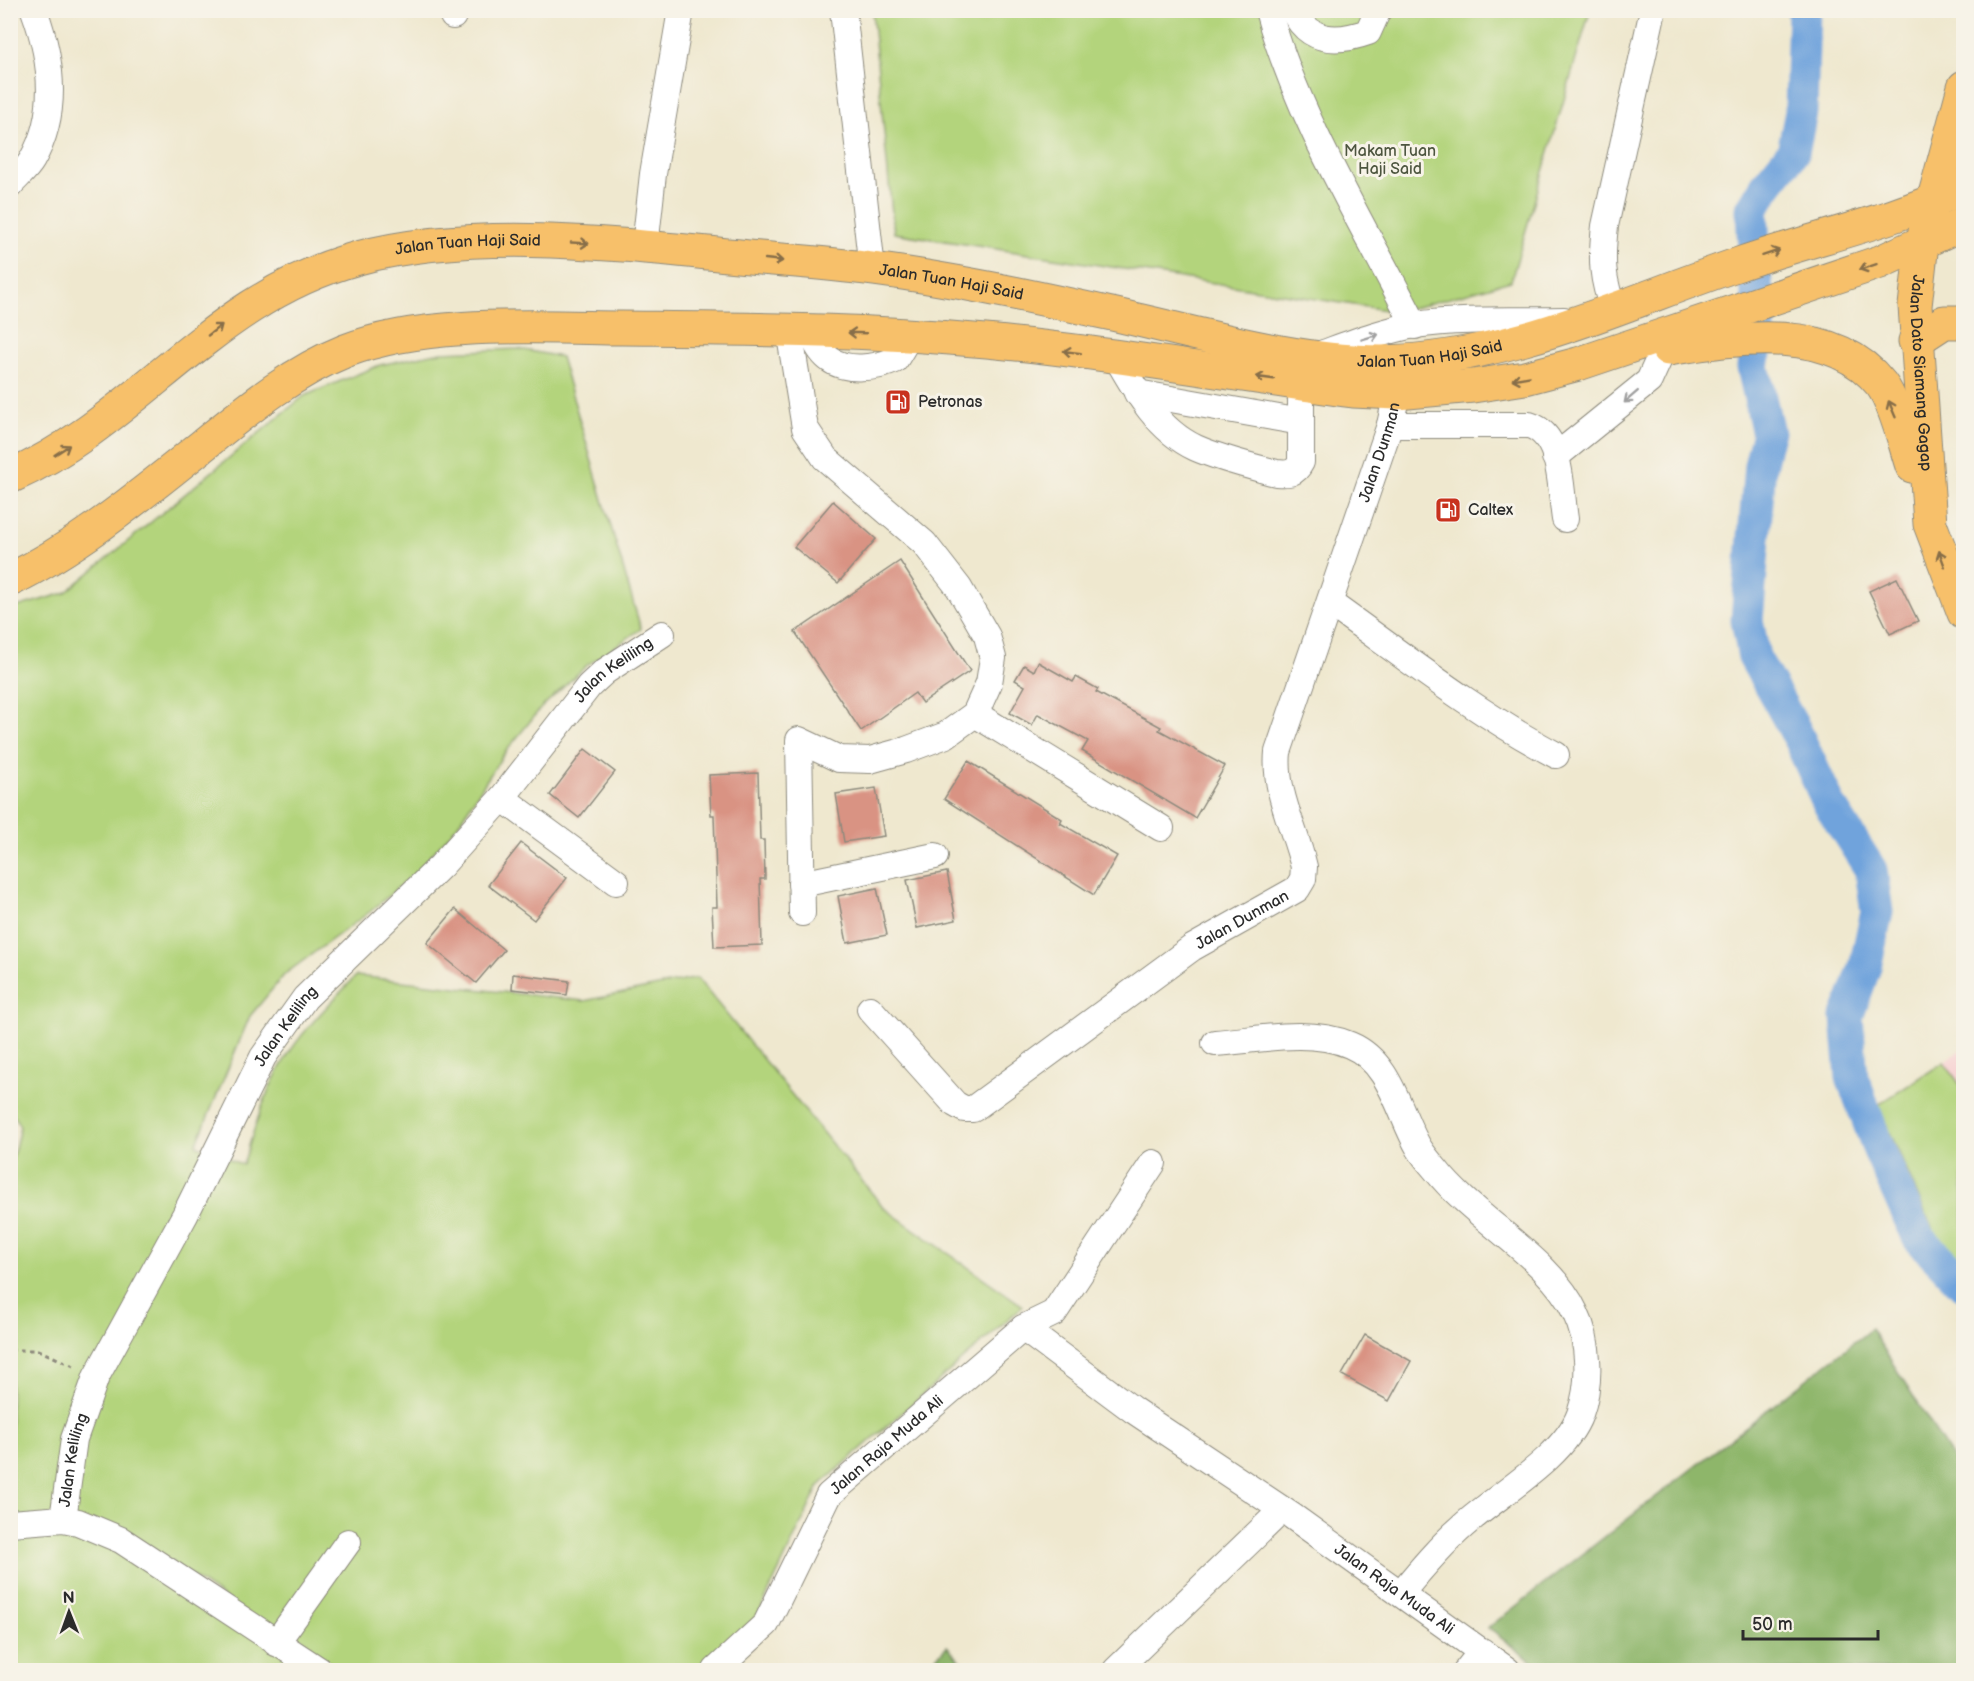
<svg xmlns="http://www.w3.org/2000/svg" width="1974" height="1681" viewBox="0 0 1974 1681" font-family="'Balsamiq Sans',sans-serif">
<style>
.built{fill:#f7cfd0}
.green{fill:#b3d47b;stroke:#6f8053;stroke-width:1.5}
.forest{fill:#8eb66b;stroke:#5c704b;stroke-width:1.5}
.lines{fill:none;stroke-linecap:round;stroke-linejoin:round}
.river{stroke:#70a3dc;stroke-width:33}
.building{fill:#d99383}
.minor-casing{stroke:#8d8a7d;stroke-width:28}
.major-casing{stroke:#8d8a7d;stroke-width:35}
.path{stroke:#8d8a7d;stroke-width:3;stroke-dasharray:4.5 4.5;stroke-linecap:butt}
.minor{stroke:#fff;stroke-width:26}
.major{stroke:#f7c06b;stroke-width:33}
.oneway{stroke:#876e48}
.oneway2{stroke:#a0a0a0}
.labels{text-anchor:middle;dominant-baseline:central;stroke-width:6;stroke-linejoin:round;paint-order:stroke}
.park-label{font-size:16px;fill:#4d553f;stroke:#f7f3e8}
.street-label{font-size:16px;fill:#2b2b2b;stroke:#f7f3e8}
.poi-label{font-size:16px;fill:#2b2b2b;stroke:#f7f3e8;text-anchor:start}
</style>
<rect width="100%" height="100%" fill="#f7f3e8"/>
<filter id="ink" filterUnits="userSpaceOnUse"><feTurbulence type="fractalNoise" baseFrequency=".0167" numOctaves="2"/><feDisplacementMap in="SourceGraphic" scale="12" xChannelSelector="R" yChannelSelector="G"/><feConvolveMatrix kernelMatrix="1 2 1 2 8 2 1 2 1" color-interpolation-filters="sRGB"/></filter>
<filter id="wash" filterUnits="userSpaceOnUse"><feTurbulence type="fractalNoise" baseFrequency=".008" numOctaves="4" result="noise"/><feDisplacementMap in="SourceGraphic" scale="24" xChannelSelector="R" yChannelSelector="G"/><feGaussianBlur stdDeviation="1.35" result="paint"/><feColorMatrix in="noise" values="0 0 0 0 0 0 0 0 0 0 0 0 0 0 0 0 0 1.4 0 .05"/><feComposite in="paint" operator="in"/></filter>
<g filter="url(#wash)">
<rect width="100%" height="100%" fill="#efe8cf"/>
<polygon class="built" points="1963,1048 1963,1089 1944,1062"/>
<g class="green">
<polygon points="872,11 1590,11 1511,281 1399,312 894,233"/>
<path d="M519,349L561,357L641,629L586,666L540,709L503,755L457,826L416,872L371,911L285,974L250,1016L196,1145L243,1165C254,1130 264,1093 284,1061C303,1029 331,1003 356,976L584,1001L697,978L884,1208L1023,1306L819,1486L758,1615L700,1670H329L127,1532L11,1515L10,1169L20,1127L10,1107V609L65,593L304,396L380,365L441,352Z"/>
<polygon points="1944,1062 1963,1089 1963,1268 1937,1239 1878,1105"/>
<polygon points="51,1525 115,1543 311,1670 11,1670 10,1533"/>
</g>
<g class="forest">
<polygon points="1871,1329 1963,1475 1963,1670 1543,1670 1488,1628"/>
<polygon points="947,1646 970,1670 923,1670"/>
</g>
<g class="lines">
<polyline class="river" points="1804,10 1801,112 1793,152 1768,183 1752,209 1755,273 1760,320 1753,367 1768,433 1760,466 1747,620 1754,657 1795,730 1829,804 1871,870 1877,912 1865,967 1847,1017 1852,1077 1879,1150 1918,1237 1964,1285"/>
</g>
<g id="blocks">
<g class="building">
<polygon points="833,501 876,539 838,583 794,547"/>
<polygon points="900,561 970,671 922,703 915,693 861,731 795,632"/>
<polygon points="1897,578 1918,621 1890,634 1869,591"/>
<polygon points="1038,662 1073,682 1076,677 1098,689 1096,692 1161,727 1159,730 1225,766 1195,818 1082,751 1088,741 1038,714 1032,725 1010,713 1025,686 1015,680 1024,665 1034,671"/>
<polygon points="585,749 615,772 579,818 550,795"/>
<polygon points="968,761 1062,819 1060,823 1117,856 1094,895 944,799"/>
<polygon points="758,773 760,840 764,840 765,879 760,879 762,945 714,947 712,907 717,907 714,815 711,815 709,775"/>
<polygon points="876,788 884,836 844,842 836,794"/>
<polygon points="521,843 567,878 534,920 488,885"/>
<polygon points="947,872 956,920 917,928 907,880"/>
<polygon points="877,888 887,935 847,943 838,896"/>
<polygon points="455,909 504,950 476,983 427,943"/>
<polygon points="513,974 569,981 567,995 512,989"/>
<polygon points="1365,1335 1411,1361 1389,1401 1342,1375"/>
</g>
</g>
</g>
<g filter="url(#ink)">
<use href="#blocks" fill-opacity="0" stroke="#8d8a7d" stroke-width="1.5"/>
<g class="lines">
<defs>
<g id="minor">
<polyline points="453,10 453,16"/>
<polyline points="843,10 872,269"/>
<path d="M1268,10C1297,117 1364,226 1415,326"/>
<path d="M1293,10C1309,43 1337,43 1368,32L1378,10"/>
<path d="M10,185C17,177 27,169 32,160C59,113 52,59 34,10"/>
<polyline points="645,247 653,174 681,10"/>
<path d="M1614,311C1602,279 1601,261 1605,226L1653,10"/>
<polyline points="789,330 805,428 825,458 924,543 959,588 987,636 993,658 989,683 975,714 946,735 906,750 870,760 839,759 799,740 802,913"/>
<path d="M810,331C815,341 820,352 829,359C846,372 877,368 895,360L910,335"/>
<path d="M1318,355C1349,344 1382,331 1415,325C1464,318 1515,321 1564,320"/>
<path d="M1117,358C1136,392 1159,431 1196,448C1221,459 1250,466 1276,473C1289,474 1295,474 1301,462V384"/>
<polyline points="1137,393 1301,422"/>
<path d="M1390,425H1529C1563,435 1560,489 1565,519"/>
<polyline points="1555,457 1649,381 1663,350"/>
<path d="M1331,604C1404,656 1476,713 1556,755"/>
<polyline points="975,714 1161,828"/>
<polyline points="502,798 616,882"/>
<polyline points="801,884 935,856"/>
<path id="s1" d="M870,1009L955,1104L964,1109H973L1192,948L1297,889L1303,879L1304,867C1295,828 1274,792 1278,752L1390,425L1397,393"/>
<path d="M1215,1043C1258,1040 1309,1028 1350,1045C1391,1062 1399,1114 1419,1148C1424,1156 1430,1163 1436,1170C1472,1217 1551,1259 1575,1312C1590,1342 1591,1383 1580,1414C1564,1458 1497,1495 1463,1526C1440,1546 1420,1570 1401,1593"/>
<path id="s2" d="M1023,1328L1133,1410L1292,1516L1507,1670"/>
<path id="s3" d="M63,1519L74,1439L96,1377L185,1215L263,1057L305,998L441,866L502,798L589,686L604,672L662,634"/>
<polyline points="10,1523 63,1519 78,1522 121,1540 319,1670"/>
<polyline points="276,1643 348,1542"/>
<path id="s4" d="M716,1670L766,1624L829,1495L1023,1328L1054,1313L1153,1163"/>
<polyline points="1116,1670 1282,1510"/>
<polyline points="1467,1670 1482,1651"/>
</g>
<g id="major">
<path id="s5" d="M1964,87L1922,243L1915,306L1930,524L1964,613"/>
<polyline points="1915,341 1944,322 1964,322"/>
<path d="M1668,349C1737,338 1832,322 1881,384C1895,402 1905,445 1912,466"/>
<path id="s6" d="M10,477C140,419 213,297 358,258C467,229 596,242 708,253C763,259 818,262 873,269C951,279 1030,296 1107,313C1196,332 1289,362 1381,362C1508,360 1621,304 1739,264C1813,238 1893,222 1964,187"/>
<path d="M10,580C79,546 138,497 197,450C243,413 290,373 345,351C425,320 537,327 622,328C731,329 841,329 950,338C1085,348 1219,373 1353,391L1397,393L1473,386L1525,378L1578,364L1880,262L1964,223"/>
</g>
</defs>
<use href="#minor" class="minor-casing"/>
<use href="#major" class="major-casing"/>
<polyline class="path" points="10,1350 38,1350 78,1368"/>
<use href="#minor" class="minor"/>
<use href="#major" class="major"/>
</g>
<defs><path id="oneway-shaft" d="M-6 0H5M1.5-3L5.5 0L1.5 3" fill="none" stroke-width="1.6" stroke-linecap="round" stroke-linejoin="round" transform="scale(1.5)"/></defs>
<g class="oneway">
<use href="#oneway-shaft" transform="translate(580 243) rotate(3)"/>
<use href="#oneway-shaft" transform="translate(1771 253) rotate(-18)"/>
<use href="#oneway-shaft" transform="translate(774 260) rotate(6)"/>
<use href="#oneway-shaft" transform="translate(1868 267) rotate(161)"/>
<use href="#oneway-shaft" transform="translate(215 330) rotate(-38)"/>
<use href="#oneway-shaft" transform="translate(857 333) rotate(-178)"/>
<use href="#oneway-shaft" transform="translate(1072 352) rotate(-173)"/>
<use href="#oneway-shaft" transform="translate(1265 378) rotate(-172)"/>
<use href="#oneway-shaft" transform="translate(1521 378) rotate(170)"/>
<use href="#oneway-shaft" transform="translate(1892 409) rotate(-113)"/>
<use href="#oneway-shaft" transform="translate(62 450) rotate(-33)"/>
<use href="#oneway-shaft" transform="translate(1942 559) rotate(-110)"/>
</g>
<g class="oneway2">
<use href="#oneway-shaft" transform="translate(1370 337) rotate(-17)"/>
<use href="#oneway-shaft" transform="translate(1631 397) rotate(139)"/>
</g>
</g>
<defs>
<symbol id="fuel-square" viewBox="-11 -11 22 22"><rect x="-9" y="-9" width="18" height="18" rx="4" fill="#c8321e" stroke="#f7f3e8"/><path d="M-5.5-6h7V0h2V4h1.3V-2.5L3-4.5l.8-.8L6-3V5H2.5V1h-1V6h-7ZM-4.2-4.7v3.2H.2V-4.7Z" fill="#fff"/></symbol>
</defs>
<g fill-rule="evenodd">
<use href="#fuel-square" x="883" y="387" width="30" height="30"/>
<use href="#fuel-square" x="1433" y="495" width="30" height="30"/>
</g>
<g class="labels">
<g class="park-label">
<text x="1390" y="151">Makam Tuan<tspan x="1390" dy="18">Haji Said</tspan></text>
</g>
<g class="street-label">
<text stroke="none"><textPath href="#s6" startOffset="525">Jalan Tuan Haji Said</textPath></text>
<text stroke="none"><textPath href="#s6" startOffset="1011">Jalan Tuan Haji Said</textPath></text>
<text stroke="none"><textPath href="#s6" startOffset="1498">Jalan Tuan Haji Said</textPath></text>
<text stroke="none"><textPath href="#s5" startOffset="292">Jalan Dato Siamang Gagap</textPath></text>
<text stroke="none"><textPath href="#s1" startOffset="998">Jalan Dunman</textPath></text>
<text stroke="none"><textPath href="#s3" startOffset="1032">Jalan Keliling</textPath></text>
<text stroke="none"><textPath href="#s1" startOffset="476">Jalan Dunman</textPath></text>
<text stroke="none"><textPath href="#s3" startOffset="546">Jalan Keliling</textPath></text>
<text stroke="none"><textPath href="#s4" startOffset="288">Jalan Raja Muda Ali</textPath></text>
<text stroke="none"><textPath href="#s3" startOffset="60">Jalan Keliling</textPath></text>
<text stroke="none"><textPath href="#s2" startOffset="454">Jalan Raja Muda Ali</textPath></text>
</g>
<g class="poi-label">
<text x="918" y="402">Petronas</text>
<text x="1468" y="510">Caltex</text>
</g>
</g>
<rect width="1974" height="1681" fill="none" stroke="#f7f3e8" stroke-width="36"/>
<g transform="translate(69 1612) rotate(359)" stroke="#f7f3e8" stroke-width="4.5" paint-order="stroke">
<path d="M0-4.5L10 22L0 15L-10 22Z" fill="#2b2b2b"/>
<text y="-9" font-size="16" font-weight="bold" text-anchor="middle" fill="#2b2b2b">N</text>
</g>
<path d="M1743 1630v9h135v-9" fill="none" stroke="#2b2b2b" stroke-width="3"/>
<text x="1752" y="1630" font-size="18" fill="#2b2b2b" stroke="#f7f3e8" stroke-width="4.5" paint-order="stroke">50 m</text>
</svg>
